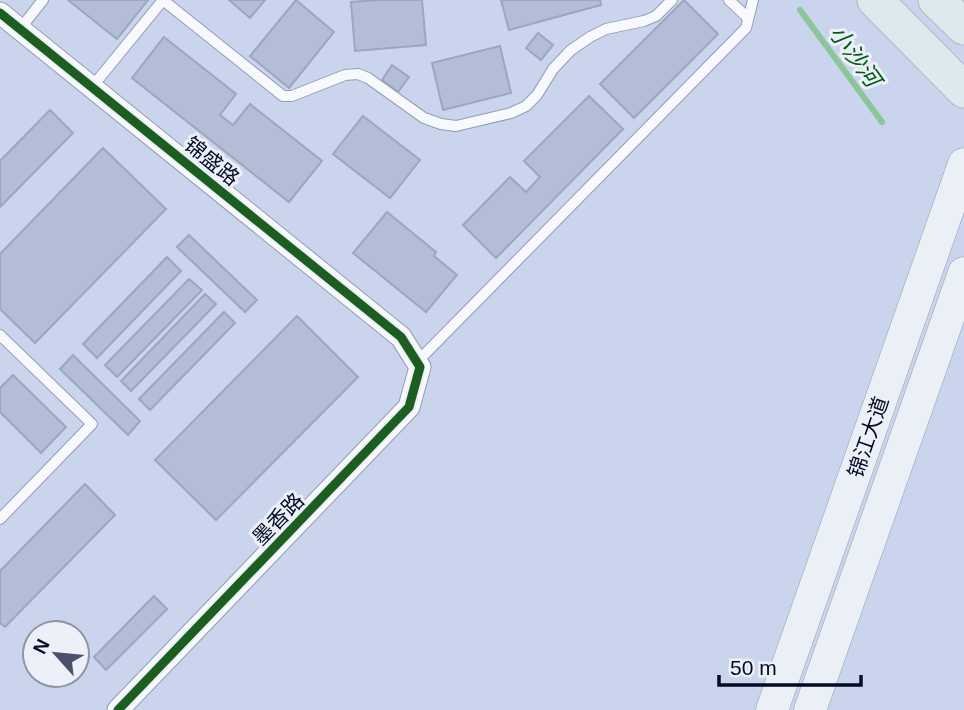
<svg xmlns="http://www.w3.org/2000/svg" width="964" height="710" viewBox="0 0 964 710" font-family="Arial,'Noto Sans SC',sans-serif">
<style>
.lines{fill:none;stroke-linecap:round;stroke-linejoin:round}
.stream{stroke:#8ac69a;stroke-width:6}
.building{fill:#b3bdd6;stroke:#9ca6be;stroke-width:2}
.service-casing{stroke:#939db4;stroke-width:12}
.minor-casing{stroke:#939db4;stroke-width:23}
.secondary-casing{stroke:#939db4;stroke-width:33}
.primary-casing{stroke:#b1b6c4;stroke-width:37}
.service{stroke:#f7f9fc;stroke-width:10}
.minor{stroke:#f7f9fc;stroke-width:21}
.secondary{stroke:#eaf0f5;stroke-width:32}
.primary{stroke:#dee9ee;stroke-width:35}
.cycleway-casing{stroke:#edf0f8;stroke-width:13}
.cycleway{stroke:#1b5e20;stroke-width:9}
.labels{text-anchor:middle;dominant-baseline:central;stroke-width:6;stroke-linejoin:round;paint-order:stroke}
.street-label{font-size:21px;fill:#040b24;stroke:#edf0f8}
.water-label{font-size:23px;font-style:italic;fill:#005d19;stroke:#edf0f8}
</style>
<rect width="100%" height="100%" fill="#cad5ed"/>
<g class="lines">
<polyline class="stream" points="800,10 882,122"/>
</g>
<g class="building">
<polygon points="68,0 148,0 117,39"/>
<polygon points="229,0 265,0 250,18"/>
<polygon points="296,0 334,32 289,88 250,56"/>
<polygon points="378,0 422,0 426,45 355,51 351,2"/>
<polygon points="501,0 600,0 601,5 509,30"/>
<polygon points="684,0 718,34 634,118 600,84"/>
<polygon points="538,33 553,45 541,60 526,48"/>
<polygon points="164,37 236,94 220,115 233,125 250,104 322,161 289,202 132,78"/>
<polygon points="500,46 511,93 443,110 432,63"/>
<polygon points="392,65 409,77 398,92 382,80"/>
<polygon points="589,96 623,129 496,258 463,225 510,177 526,192 540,177 524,161"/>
<polygon points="50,110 73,133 0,207 0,161"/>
<polygon points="363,116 420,160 390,198 333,154"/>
<polygon points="103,148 166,209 35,343 0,309 0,254"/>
<polygon points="387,212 436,252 434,256 457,275 426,312 353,253"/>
<polygon points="189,235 257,300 245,312 177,247"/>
<polygon points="167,257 181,271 97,358 83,344"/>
<polygon points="189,279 202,290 117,377 105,365"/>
<polygon points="205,294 216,304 131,391 121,381"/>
<polygon points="224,312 235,323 150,410 139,399"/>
<polygon points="297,316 358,377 216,520 155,460"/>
<polygon points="73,355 140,421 128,435 60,369"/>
<polygon points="13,375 66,427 41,453 0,412 0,388"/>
<polygon points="85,484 115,515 5,627 0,623 0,571"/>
<polygon points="154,596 167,609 106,670 94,657"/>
</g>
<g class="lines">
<defs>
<g id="service">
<polyline points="163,0 283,96 292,96 345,75 358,74 368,78 424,118 441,124 456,126 511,113 526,106 537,95 553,69 571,50 590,37 606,29 644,21 656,16 672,0"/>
<polyline points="729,0 748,18"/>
<polyline points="20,29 43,0"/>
<polyline points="92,87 163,0"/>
<polyline points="0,335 92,424 0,519"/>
<polyline points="417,362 746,28 753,0"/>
</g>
<polyline id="minor" points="0,13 401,337 420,367 409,407 118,710"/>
<g id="secondary">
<polyline points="772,710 964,164"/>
<polyline points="810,710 964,273"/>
</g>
<g id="primary">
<polyline points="875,0 964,90"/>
<polyline points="936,0 964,27"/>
</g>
</defs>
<use href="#service" class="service-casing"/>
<use href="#minor" class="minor-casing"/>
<use href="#secondary" class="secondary-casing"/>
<use href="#primary" class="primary-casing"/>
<use href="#service" class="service"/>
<use href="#minor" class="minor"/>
<use href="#secondary" class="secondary"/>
<use href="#primary" class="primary"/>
<defs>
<polyline id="cycleway" points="0,13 401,337 420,367 409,407 118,710"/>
</defs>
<use href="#cycleway" class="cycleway-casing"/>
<use href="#cycleway" class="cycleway"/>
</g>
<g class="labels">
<g class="street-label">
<text transform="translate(212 161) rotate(39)">锦盛路</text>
<text transform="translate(868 437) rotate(-71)">锦江大道</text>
<text transform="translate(278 519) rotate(-46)">墨香路</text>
</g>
<g class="water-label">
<text transform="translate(855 56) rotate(54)">小沙河</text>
</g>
</g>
<g transform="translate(56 654) rotate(297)"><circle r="33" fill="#edf0f8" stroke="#9094a3" stroke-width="2"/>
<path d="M0-5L12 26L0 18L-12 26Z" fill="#49526a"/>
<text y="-10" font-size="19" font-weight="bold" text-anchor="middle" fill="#040b24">N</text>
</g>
<path d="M719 675v10h142v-10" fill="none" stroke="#040b24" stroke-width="3.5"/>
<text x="730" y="675" font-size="21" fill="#040b24" stroke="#edf0f8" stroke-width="5" paint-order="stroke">50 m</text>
</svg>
